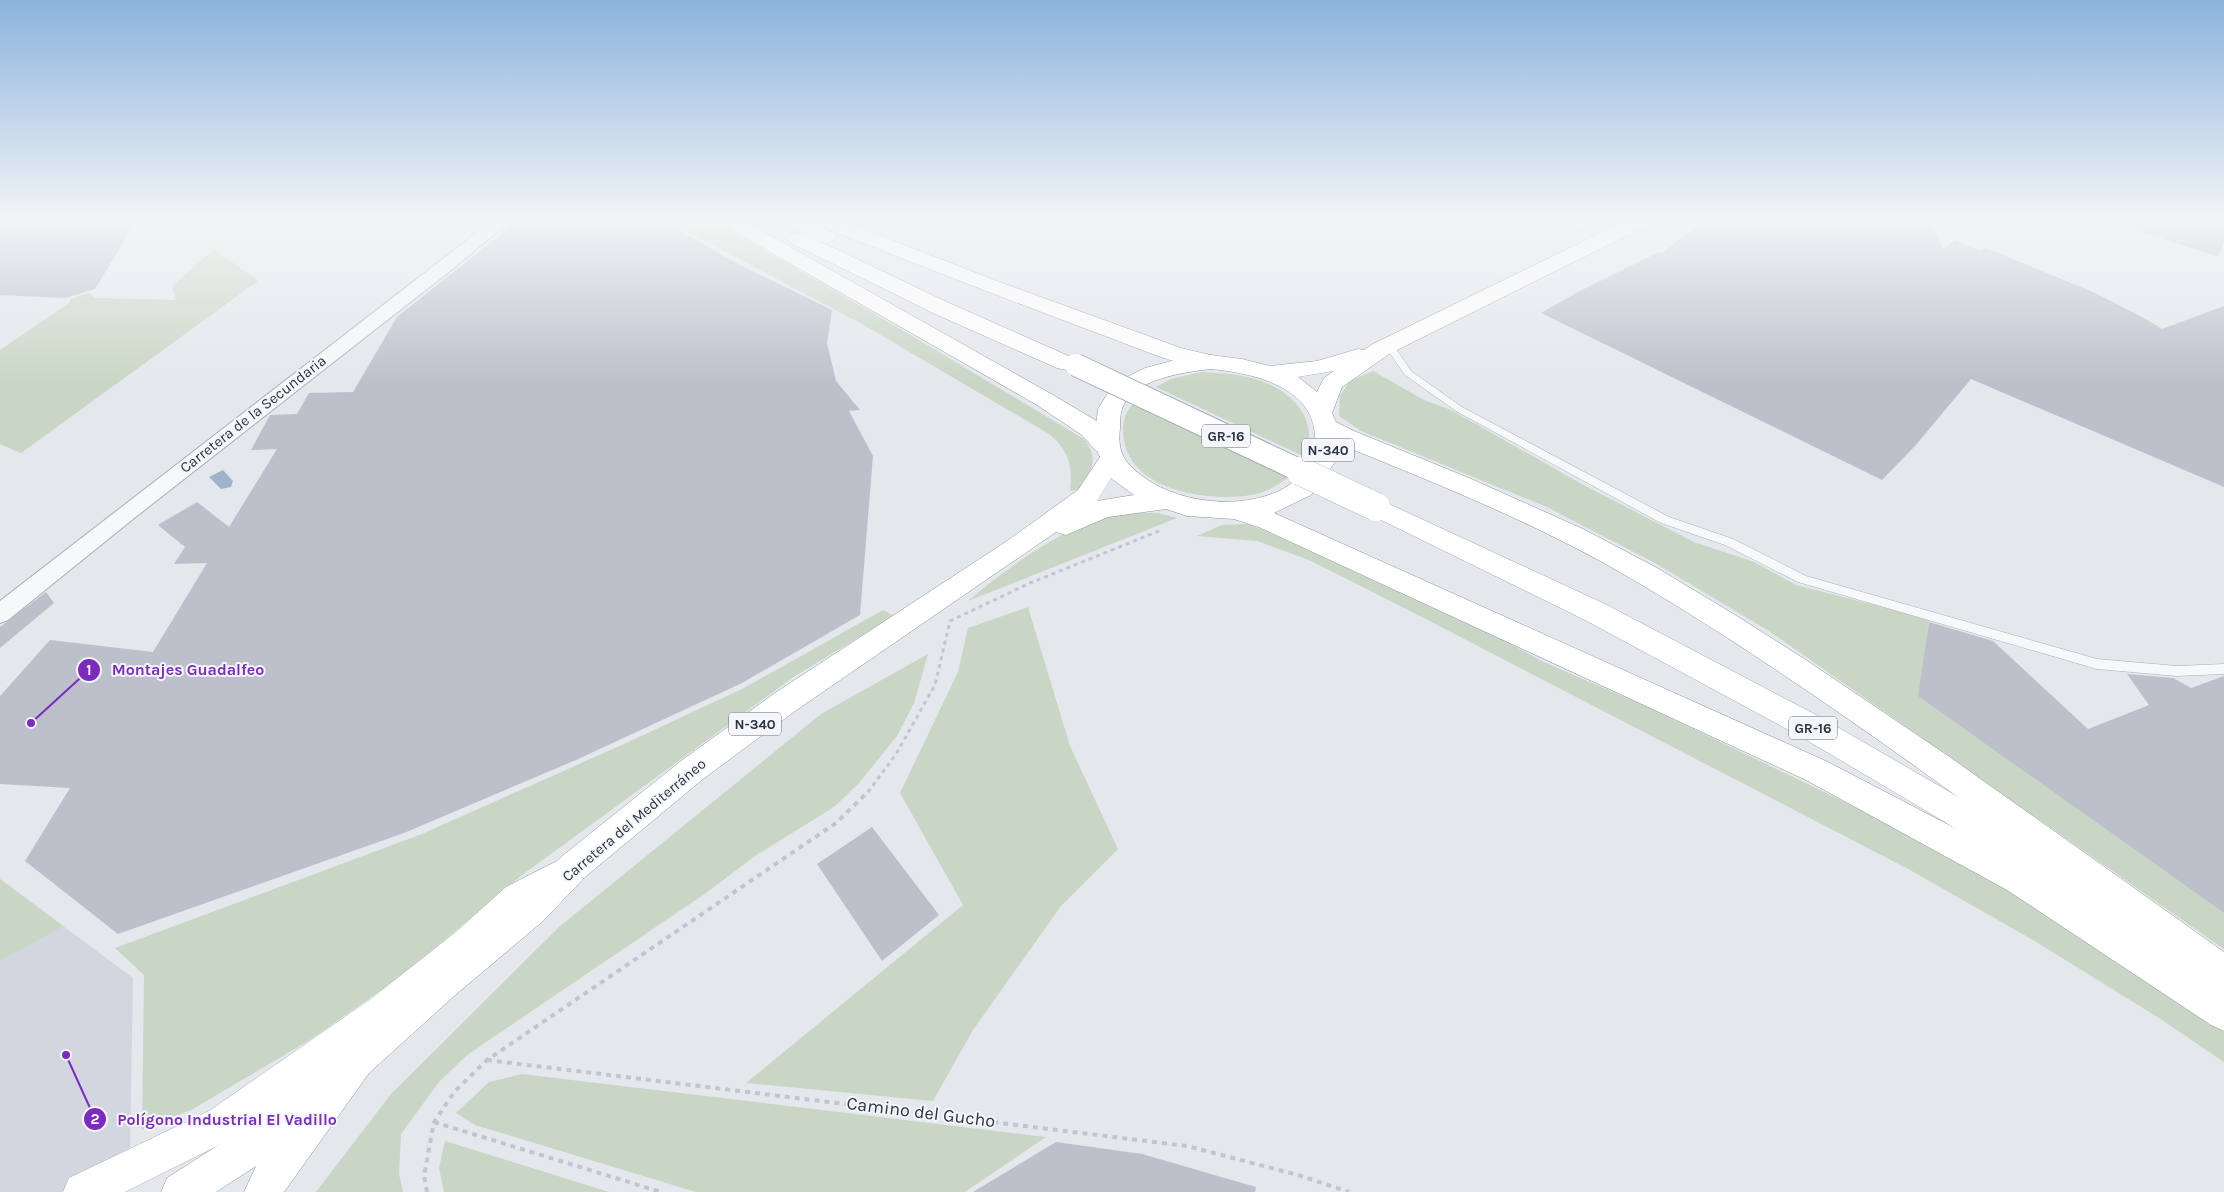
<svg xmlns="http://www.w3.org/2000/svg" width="2224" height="1192" viewBox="0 0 2224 1192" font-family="Karla,sans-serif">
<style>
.built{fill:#d2d6de}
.green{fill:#c9d6c5}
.water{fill:#9fb4cc}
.building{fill:#bbc0ca}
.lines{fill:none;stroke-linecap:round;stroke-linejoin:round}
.service-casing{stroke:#a9aeb7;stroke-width:1}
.minor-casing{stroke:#a9aeb7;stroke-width:2}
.secondary-casing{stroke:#a9aeb7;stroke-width:1}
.primary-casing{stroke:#a3abb8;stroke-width:1}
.trunk-casing{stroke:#8b94a3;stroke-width:1}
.motorway-casing{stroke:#8b94a3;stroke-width:1}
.path-far1{stroke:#c2c5cb;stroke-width:3;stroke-dasharray:4 4;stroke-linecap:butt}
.path{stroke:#c2c5cb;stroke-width:4;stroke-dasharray:5 5;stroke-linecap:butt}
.service{fill:#f7f8fa;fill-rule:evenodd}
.minor{fill:#f7f8fa;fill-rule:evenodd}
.secondary{fill:#fff;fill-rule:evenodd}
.primary{fill:#fff;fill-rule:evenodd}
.trunk{fill:#fff;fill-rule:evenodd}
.motorway{fill:#fff;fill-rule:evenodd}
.primary-bridge-far1-casing{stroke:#a3abb8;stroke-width:24;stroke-linecap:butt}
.primary-bridge-casing{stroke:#a3abb8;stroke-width:29;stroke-linecap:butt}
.primary-bridge-far1{stroke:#fff;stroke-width:22}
.primary-bridge{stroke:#fff;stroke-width:28}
.labels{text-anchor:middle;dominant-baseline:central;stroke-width:4;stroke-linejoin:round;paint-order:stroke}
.shield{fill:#f4f6f9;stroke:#676e7b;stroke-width:1}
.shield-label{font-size:14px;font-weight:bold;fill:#2b3445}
.street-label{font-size:15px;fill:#2b3445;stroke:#f4f6f9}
.near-street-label{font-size:18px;fill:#2b3445;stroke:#f4f6f9}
.leader{fill:none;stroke:#7b2cbf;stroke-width:2}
.callout-dot{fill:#7b2cbf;stroke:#f4f6f9;stroke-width:2}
.mark-label{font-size:15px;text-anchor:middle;font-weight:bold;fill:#fff}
.callout-label{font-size:16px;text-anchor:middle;font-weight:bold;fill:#7b2cbf;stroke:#f4f6f9;stroke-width:4;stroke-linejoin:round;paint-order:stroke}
</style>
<rect width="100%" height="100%" fill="#e4e7ec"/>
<polygon class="built" points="0,879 133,978 130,1149 101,1192 0,1192"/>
<g class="green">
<path d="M660,217H706L899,328L1084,439C1099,458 1092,470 1081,489L1070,491C1073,465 1069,451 1049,434L862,324Z"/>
<polygon points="214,249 258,281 21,453 0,444 0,350 69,303 71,299 88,293 96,298 176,300 172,286"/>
<polygon points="1373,371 1424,400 1451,410 1587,487 1694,542 1754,562 1796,585 1929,619 1919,696 2224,913 2224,949 1769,631 1655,563 1547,507 1361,431 1339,416 1340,395 1350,381"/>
<path d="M1201,372C1216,373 1232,373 1247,377C1285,385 1322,415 1305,457L1156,387L1171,379Z"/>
<path d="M1133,404L1288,478C1279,484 1268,491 1257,494C1215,503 1132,493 1124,440C1122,425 1123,415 1133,404Z"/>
<path d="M1136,513H1158L1177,518L968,601C1003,572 1044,541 1087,523C1102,516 1119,515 1136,513Z"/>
<polygon points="1248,524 1301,545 1384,585 1466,618 1541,661 1648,707 1909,833 1976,870 2145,977 2224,1032 2224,1062 2159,1018 2033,940 1910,870 1418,615 1309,560 1257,541 1197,536 1222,525"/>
<polygon points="1028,607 1070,746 1118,849 1061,906 973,1030 933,1101 746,1083 963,905 900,793 958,672 968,628"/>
<polygon points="883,610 894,616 795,676 522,875 403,975 308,1041 193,1109 142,1130 144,975 115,948 422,834 624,744 744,688"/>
<polygon points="928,654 914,703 897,736 859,783 834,807 755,856 706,893 498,1034 466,1056 439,1082 401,1134 399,1174 403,1192 316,1192 391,1094 559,927 821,714"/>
<polygon points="0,879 63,926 0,961"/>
<polygon points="522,1074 1046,1137 965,1192 696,1192 475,1125 456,1113 489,1082"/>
<polygon points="445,1141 609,1192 444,1192 439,1168"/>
</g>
<polygon class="water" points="223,470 233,481 231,487 221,489 209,477"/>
<g class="building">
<polygon points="0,217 139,217 95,289 65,298 0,295"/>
<polygon points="523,217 656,217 740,265 832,310 827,343 836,381 860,410 849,411 873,456 860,615 742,683 576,760 404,833 118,934 25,861 70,788 0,784 0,696 50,640 153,652 207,563 174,564 185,547 158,525 197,502 229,527 277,449 251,450 270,415 297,414 309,393 353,392 397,317"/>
<polygon points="1709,217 1913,217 1932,225 1943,249 1955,240 1980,251 1986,248 2093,292 2144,318 2162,329 2224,306 2224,487 1971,379 1915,446 1882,480 1541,313 1576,293 1659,252 1662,253"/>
<polygon points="2107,217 2224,217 2224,242 2218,257 2106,220"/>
<polygon points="46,592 54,603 0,648 0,627"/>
<polygon points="1929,622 1993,641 2088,729 2149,705 2127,674 2173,678 2191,688 2224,676 2224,913 1918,696"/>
<polygon points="872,827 939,915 882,961 817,864"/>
<polygon points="1056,1142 1142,1154 1256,1187 1255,1192 973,1192"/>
</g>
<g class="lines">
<defs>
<g id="service">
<polygon points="1594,217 1605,217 1570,234 1567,234 1563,232"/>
<polygon points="1389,342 1392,343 1411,371 1462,407 1669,517 1733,539 1806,576 2097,659 2177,666 2224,664 2224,674 2177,676 2097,669 1798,582 1725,545 1661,523 1456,411 1405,375 1384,345"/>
</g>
<polygon id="minor" points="497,217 515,217 450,271 133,519 8,620 0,623 0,601"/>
<polygon id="secondary" points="555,862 567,866 572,877 567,888 530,909 480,954 398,1022 235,1137 125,1192 63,1192 69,1178 209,1111 372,998 456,932 506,887"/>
<polygon id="primary" points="1376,498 1605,604 1820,717 1967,802 2091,881 2224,971 2224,1009 2211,1004 2067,903 1945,822 1798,735 1585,620 1367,513 1363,507 1367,501"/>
<path id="trunk" d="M1633,217H1659L1656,221L1389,354L1342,387L1332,413L1336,422L1354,431L1469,478L1583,529L1657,568L1732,613L1806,660L1951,758L2224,952V990L2213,985L2224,992V1031L2211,1025L2007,890L1806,780L1261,528L1234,519L1187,516L1166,509L1108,517L1066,535L1056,532L795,711L703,779L585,877L543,921L453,997L369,1073L284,1192H244L256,1166L216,1192H161L167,1178L245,1128L308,1077L321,1071L324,1073L343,1047L429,973L519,899L561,857L681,761L775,693L1007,541L1078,490L1100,457L1094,444L1098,409L1109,391L1119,381L1145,368L1183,358L1211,355L1242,359L1270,366L1317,361L1358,349L1364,350L1373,344ZM1211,369C1253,373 1317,387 1315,441C1315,456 1304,474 1292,483C1253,512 1182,505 1145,478C1125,464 1117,453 1120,428C1120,422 1120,415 1122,409C1131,379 1185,372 1211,369ZM1334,371L1324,378L1317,392L1298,377ZM1339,444C1428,480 1518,516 1602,562C1679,605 1752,653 1825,703C1955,792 2081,888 2208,982L2031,868L1828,762L1274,513L1311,495L1335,462ZM1111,478L1112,479L1134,495L1097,501Z"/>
<g id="motorway">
<polygon points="713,217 737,217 1053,395 1100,423 1117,445 1114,451 1105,453 1096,451 1082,435 1037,405 716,221"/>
<path d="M774,217H800L806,220L804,217H832L997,281L1181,348L1219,357L1222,362L1219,367C1194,374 1126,343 1100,334C1006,299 913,263 820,226L833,233L836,237L833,241L826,243L819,241L949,303L1071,357L1084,360L1087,365L1084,370L1076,372L1057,368L933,313L791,243L788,239L791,235L798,233L805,235L777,221Z"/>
</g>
</defs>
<use href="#service" class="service-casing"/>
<use href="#minor" class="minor-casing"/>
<use href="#secondary" class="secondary-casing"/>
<use href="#primary" class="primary-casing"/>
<use href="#trunk" class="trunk-casing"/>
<use href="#motorway" class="motorway-casing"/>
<polyline class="path-far1" points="868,792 896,754 935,685 950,621 1030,583 1161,530"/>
<g class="path">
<polyline points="487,1060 1187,1146 1298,1175 1349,1192"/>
<polyline points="434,1122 661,1192"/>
<polyline points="427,1192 424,1176 434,1122 455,1091 487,1060 836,823 869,791"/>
</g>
<use href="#service" class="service"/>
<use href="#minor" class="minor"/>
<use href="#secondary" class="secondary"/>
<use href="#primary" class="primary"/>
<use href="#trunk" class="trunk"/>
<use href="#motorway" class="motorway"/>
<defs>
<polyline id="primary-bridge-far1" points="1076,365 1303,472"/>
<polyline id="primary-bridge" points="1300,471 1376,507"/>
</defs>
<use href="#primary-bridge-far1" class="primary-bridge-far1-casing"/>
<use href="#primary-bridge" class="primary-bridge-casing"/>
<use href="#primary-bridge-far1" class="primary-bridge-far1"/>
<use href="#primary-bridge" class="primary-bridge"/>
</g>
<linearGradient id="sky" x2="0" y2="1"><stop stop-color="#8bb4dd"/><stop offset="0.57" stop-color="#f3f4f6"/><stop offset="1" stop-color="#f3f4f6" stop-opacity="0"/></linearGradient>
<rect width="2224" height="384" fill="url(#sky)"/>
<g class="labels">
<g class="shield">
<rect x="1202" y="424.5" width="48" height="23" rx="4"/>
<rect x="1302" y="438.5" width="52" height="23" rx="4"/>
<rect x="729" y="712.5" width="52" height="23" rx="4"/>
<rect x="1789" y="716.5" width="48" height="23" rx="4"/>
</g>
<g class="shield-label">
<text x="1226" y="436">GR-16</text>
<text x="1328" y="450">N-340</text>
<text x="755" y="724">N-340</text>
<text x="1813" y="728">GR-16</text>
</g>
<g class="street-label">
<text transform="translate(253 414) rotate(-38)">Carretera de la Secundaria</text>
<text transform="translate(634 820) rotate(-40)">Carretera del Mediterráneo</text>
</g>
<g class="near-street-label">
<text transform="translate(921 1112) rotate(7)">Camino del Gucho</text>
</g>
</g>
<path class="leader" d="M31 723L89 670M66 1055L95 1119"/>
<g class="callout-dot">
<circle cx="31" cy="723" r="5"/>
<circle cx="66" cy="1055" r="5"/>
<circle cx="89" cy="670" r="12"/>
<circle cx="95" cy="1119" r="12"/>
</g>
<g class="mark-label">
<text x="89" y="675">1</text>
<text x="95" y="1124">2</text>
</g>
<g class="callout-label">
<text x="188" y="675">Montajes Guadalfeo</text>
<text x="227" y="1125">Polígono Industrial El Vadillo</text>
</g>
</svg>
